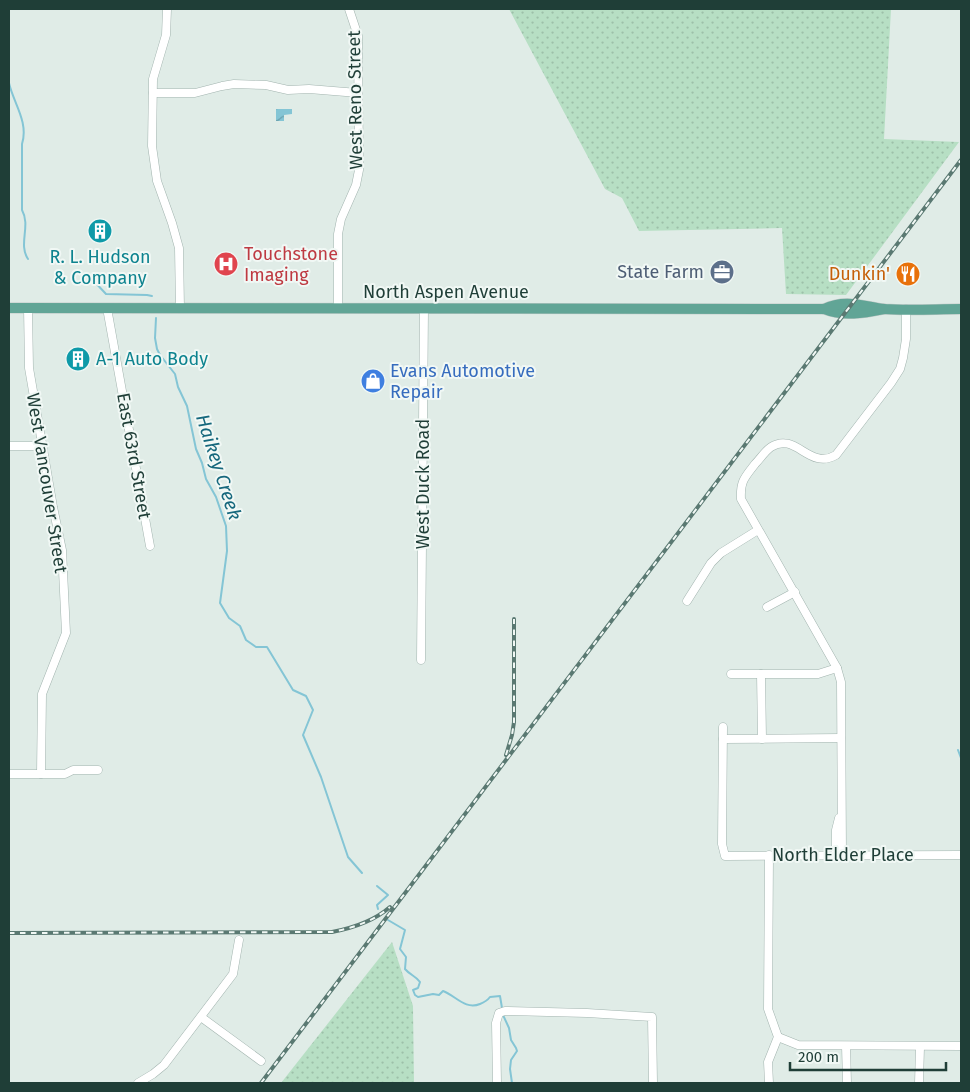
<svg xmlns="http://www.w3.org/2000/svg" width="970" height="1092" viewBox="0 0 970 1092" font-family="'Fira Sans',sans-serif">
<style>
.green{fill:url(#green-dots)}
.water{fill:url(#water-waves)}
.lines{fill:none;stroke-linecap:round;stroke-linejoin:round}
.stream{stroke:#84c5d5;stroke-width:2}
.minor-casing{stroke:#a2b4af;stroke-width:9}
.major-casing{stroke:#c0c9c7;stroke-width:11}
.minor{stroke:#fff;stroke-width:8}
.major{stroke:#61a596;stroke-width:10}
.rail-casing{stroke:#5a7972;stroke-width:4}
.rail{stroke:#f1f8f5;stroke-width:2;stroke-dasharray:5.5;stroke-linecap:butt}
.labels{text-anchor:middle;dominant-baseline:central;stroke-width:4;stroke-linejoin:round;paint-order:stroke}
.street-label{font-size:18px;fill:#1f3e37;stroke:#f1f8f5}
.health-label{font-size:18px;fill:#be3a42;stroke:#f1f8f5;text-anchor:start}
.culture-label{font-size:18px;fill:#0d838f;stroke:#f1f8f5}
.service-label{font-size:18px;fill:#4e5e75;stroke:#f1f8f5;text-anchor:end}
.food-label{font-size:18px;fill:#c56008;stroke:#f1f8f5;text-anchor:end}
.shop-label{font-size:18px;fill:#366cbe;stroke:#f1f8f5;text-anchor:start}
.water-label{font-size:19px;font-style:italic;fill:#16687d;stroke:#f1f8f5}
</style>
<defs>
<pattern id="green-dots" width="8" height="8" patternUnits="userSpaceOnUse" patternTransform="scale(1.25)"><rect width="8" height="8" fill="#b7dfc4"/><path d="M2 2h.1M6 6h.1" fill="none" stroke="#9dc0a9" stroke-width="1.8" stroke-linecap="round"/></pattern>
<pattern id="water-waves" width="16" height="10" patternUnits="userSpaceOnUse" patternTransform="scale(1.25)"><rect width="16" height="10" fill="#84c5d5"/><path d="M0 5q4-4 8 0t8 0" fill="none" stroke="#6ba1ae"/></pattern>
</defs>
<rect width="100%" height="100%" fill="#e0ece7"/>
<g class="green">
<polygon points="509,9 891,9 884,139 959,142 846,295 786,294 782,228 639,231 622,198 605,189"/>
<polygon points="392,942 413,1006 414,1083 281,1083"/>
</g>
<polygon class="water" points="276,109 292,109 292,114 284,115 284,121 276,121"/>
<g class="lines">
<g class="stream">
<path d="M9,83C13,102 29,122 22,144V210C31,226 18,244 28,259"/>
<polyline points="92,279 106,294 147,295 152,296"/>
<polyline points="156,318 155,338 157,349 160,355 175,374 178,387 187,406 196,449 202,463 206,479 216,497 226,526 227,551 220,603 229,618 240,626 246,640 256,647 267,647 293,690 306,696 313,710 303,735 321,777 348,857 362,873"/>
<polyline points="958,750 961,758"/>
<polyline points="377,886 388,895 377,905 378,909"/>
<path d="M388,920L405,930L400,949L406,957L405,969C410,975 416,976 420,982L418,988L413,990L415,995L418,997L433,994L439,995L443,991C456,996 465,1010 480,1004C485,1002 487,1001 490,997L500,996L502,1008"/>
<polyline points="503,1015 509,1028 511,1040 516,1048 517,1051 511,1060 510,1069 512,1083"/>
</g>
<defs>
<g id="minor">
<polyline points="167,9 166,35 153,79 152,146 157,181 172,223 179,248 180,308"/>
<polyline points="153,93 195,93 222,86 234,84 266,85 288,90 309,89 358,93"/>
<polyline points="28,308 29,368 53,507 62,550 66,633 42,694 41,774"/>
<polyline points="107,308 150,546"/>
<polyline points="338,308 338,234 341,219 356,185 359,170 358,36 349,9"/>
<polyline points="9,446 42,446"/>
<polyline points="687,601 711,563 721,553 758,530"/>
<polyline points="767,607 795,592"/>
<polyline points="421,660 424,308"/>
<polyline points="731,674 818,674 837,668"/>
<polyline points="761,674 762,739"/>
<polyline points="723,727 722,844 725,856 961,855"/>
<polyline points="723,739 841,738"/>
<polyline points="9,774 65,774 73,770 98,770"/>
<polyline points="836,855 836,830 839,818"/>
<path d="M842,855L841,682L837,668L741,499C740,481 745,477 755,464C760,459 765,451 771,447C796,431 809,471 836,455L891,383L900,369L903,358L906,339V309"/>
<polyline points="201,1017 261,1061"/>
<polyline points="778,1037 798,1045 961,1046"/>
<polyline points="846,1046 847,1083"/>
<polyline points="138,1083 153,1074 164,1065 230,978 233,974 239,940"/>
<polyline points="497,1083 496,1023 499,1013 505,1011 587,1013 652,1017 653,1083"/>
<polyline points="769,1083 768,1062 778,1037 768,1009 769,855"/>
<polyline points="919,1083 920,1047"/>
</g>
<g id="major">
<path d="M9,308L824,309C843,317 864,313 884,309"/>
<path d="M824,309C845,299 862,306 884,309C909,311 936,309 961,309"/>
</g>
</defs>
<use href="#minor" class="minor-casing"/>
<use href="#major" class="major-casing"/>
<use href="#minor" class="minor"/>
<use href="#major" class="major"/>
<defs>
<g id="rail">
<polyline points="506,755 512,735 514,722 514,619"/>
<path d="M9,933L332,932C353,928 374,921 390,907"/>
<polyline points="261,1083 961,160"/>
</g>
</defs>
<use href="#rail" class="rail-casing"/>
<use href="#rail" class="rail"/>
</g>
<defs>
<symbol id="building-disc" viewBox="-11 -11 22 22"><circle r="9.5" fill="#0f9aa8" stroke="#f1f8f5"/><path d="M-4-6H4V6H1V3H-1V6H-4ZM-2.5-4.3h1.7v1.8h-1.7ZM.8-4.3h1.7v1.8H.8ZM-2.5-1h1.7V.8h-1.7ZM.8-1h1.7V.8H.8Z" fill="#fff"/></symbol>
<symbol id="hospital-disc" viewBox="-11 -11 22 22"><circle r="9.5" fill="#e0444e" stroke="#f1f8f5"/><path d="M-5-5h3v3.5h4V-5h3V5h-3V1.5h-4V5h-3Z" fill="#fff"/></symbol>
<symbol id="office-disc" viewBox="-11 -11 22 22"><circle r="9.5" fill="#5c6f8a" stroke="#f1f8f5"/><path d="M-6-3h4V-5.5h4V-3h4V5H-6ZM-1-4.5V-3h2v-1.5ZM-6 0V1H6V0Z" fill="#fff"/></symbol>
<symbol id="restaurant-disc" viewBox="-11 -11 22 22"><circle r="9.5" fill="#e8710a" stroke="#f1f8f5"/><path d="M-5-6h1v4h1v-4h1v4h1v-4h1v5L-1.5 .5V6h-2V.5L-5-1ZM5-6V6H3V1.5H1.5Q1.5-4 5-6Z" fill="#fff"/></symbol>
<symbol id="shop-disc" viewBox="-11 -11 22 22"><circle r="9.5" fill="#3f7fe0" stroke="#f1f8f5"/><path d="M-5-2.5h2.3a2.7 3.5 0 0 1 5.4 0H5L5.5 6h-11ZM-1.5-2.5h3a1.5 2.3 0 0 0-3 0Z" fill="#fff"/></symbol>
</defs>
<g fill-rule="evenodd">
<use href="#building-disc" x="86" y="217" width="28" height="28"/>
<use href="#hospital-disc" x="212" y="250" width="28" height="28"/>
<use href="#office-disc" x="708" y="258" width="28" height="28"/>
<use href="#restaurant-disc" x="894" y="260" width="28" height="28"/>
<use href="#building-disc" x="64" y="345" width="28" height="28"/>
<use href="#shop-disc" x="359" y="367" width="28" height="28"/>
</g>
<g class="labels">
<g class="street-label">
<text transform="translate(355 100) rotate(-91)">West Reno Street</text>
<text x="446" y="292">North Aspen Avenue</text>
<text transform="translate(134 456) rotate(80)">East 63rd Street</text>
<text transform="translate(47 483) rotate(81)">West Vancouver Street</text>
<text transform="translate(423 484) rotate(-90)">West Duck Road</text>
<text x="843" y="855">North Elder Place</text>
</g>
<g class="health-label">
<text x="244" y="254">Touchstone<tspan x="244" dy="21">Imaging</tspan></text>
</g>
<g class="culture-label">
<text x="100" y="257">R. L. Hudson<tspan x="100" dy="21">&amp; Company</tspan></text>
<text x="96" y="359" text-anchor="start">A-1 Auto Body</text>
</g>
<g class="service-label">
<text x="704" y="272">State Farm</text>
</g>
<g class="food-label">
<text x="890" y="274">Dunkin'</text>
</g>
<g class="shop-label">
<text x="390" y="371">Evans Automotive<tspan x="390" dy="21">Repair</tspan></text>
</g>
<g class="water-label">
<text transform="translate(219 467) rotate(72)">Haikey Creek</text>
</g>
</g>
<rect width="970" height="1092" fill="none" stroke="#1f3e37" stroke-width="20"/>
<path d="M790 1062v8h156v-8" fill="none" stroke="#1f3e37" stroke-width="2.5"/>
<text x="798" y="1062" font-size="15" fill="#1f3e37" stroke="#f1f8f5" stroke-width="4" paint-order="stroke">200 m</text>
</svg>
